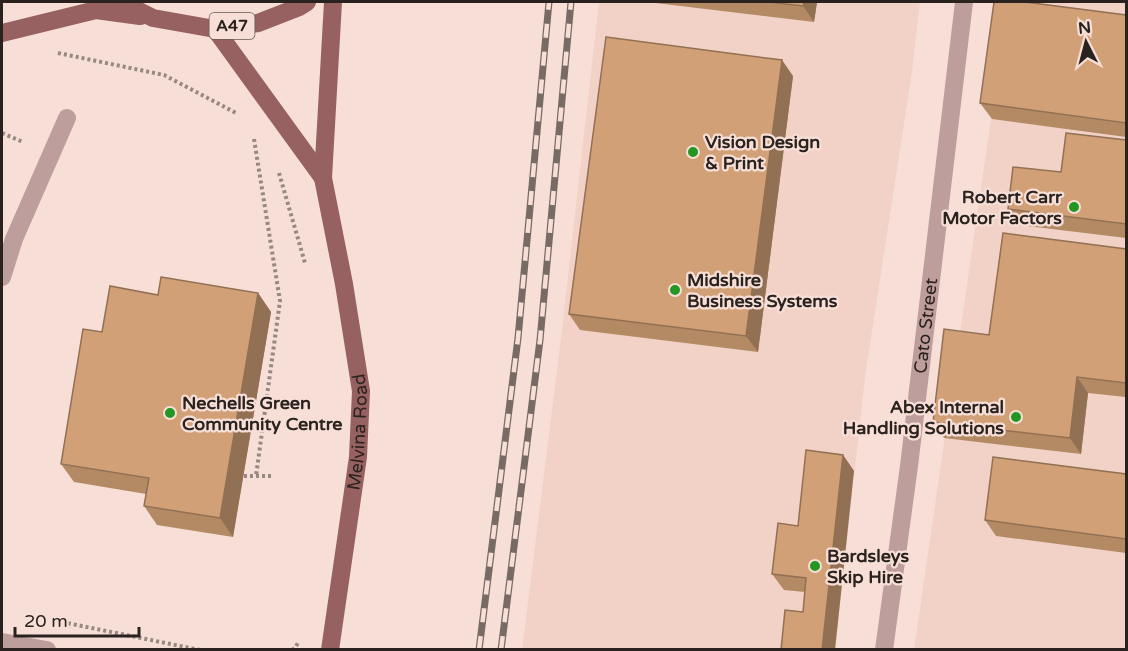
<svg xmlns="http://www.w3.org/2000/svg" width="1128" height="651" viewBox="0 0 1128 651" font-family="'Varela Round',sans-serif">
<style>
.built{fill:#f2d2c7}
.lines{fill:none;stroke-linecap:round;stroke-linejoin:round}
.path{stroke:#988882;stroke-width:4;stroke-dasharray:3 3;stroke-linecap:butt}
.minor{stroke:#bd9e9c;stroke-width:18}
.major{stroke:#966160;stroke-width:18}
.rail-casing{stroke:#786a65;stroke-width:7}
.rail{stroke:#f7dfd7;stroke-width:4.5;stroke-dasharray:14;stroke-linecap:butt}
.wall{fill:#b48a65}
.shaded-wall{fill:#927053}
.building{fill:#d1a076;stroke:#927053;stroke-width:1.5}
.poi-dot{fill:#239623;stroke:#f7dfd7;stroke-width:2}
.labels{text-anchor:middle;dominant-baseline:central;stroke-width:4.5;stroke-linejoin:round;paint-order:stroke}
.shield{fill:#f7dfd7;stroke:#685b56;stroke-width:1.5}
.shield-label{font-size:16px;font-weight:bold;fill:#2a221f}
.poi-label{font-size:18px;font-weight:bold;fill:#2a221f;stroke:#f7dfd7;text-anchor:start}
.street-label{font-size:18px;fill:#2a221f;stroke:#f7dfd7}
</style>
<rect width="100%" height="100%" fill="#f7dfd7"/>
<g class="built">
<polygon points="599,2 920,2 912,72 865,377 835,649 522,650 561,338"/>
<polygon points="1008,2 1126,2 1126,649 914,650"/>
</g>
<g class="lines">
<g class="path">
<polyline points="58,53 164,75 236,113"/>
<polyline points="2,133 23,142"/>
<polyline points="254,139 280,301 256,476"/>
<polyline points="279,173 305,263"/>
<polyline points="244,476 273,476"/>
<polyline points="62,622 200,650"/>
<polyline points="292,650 295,648 299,641"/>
</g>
<g class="minor">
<polyline points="2,277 14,239 67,118"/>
<polyline points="2,642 47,650"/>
<path id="s1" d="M884,650L909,466L964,2"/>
</g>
<g class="major">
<polyline points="121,2 153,18 215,29 258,23 299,7 307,2"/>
<polyline points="215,29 323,178"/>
<polyline points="2,33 96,10 140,16"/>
<path id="s2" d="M330,650L358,457L361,391L344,284L323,178L333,2"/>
</g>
<defs>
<g id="rail">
<polyline points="479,650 518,338 549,2"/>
<polyline points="501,650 540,340 571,2"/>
</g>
</defs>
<use href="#rail" class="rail-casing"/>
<use href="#rail" class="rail"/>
</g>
<g class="wall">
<polygon points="647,2 817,2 814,22"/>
<polygon points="1126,15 1126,137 992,119 980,103"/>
<polygon points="793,76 758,352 580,330 569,314"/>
<polygon points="1126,140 1126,238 1019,225 1008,209 1061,172"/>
<polygon points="1126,249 1126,397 1088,393 1081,454 944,438 933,422 989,335"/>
<polygon points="258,293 271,312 233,537 157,525 144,506 146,494 74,482 61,464 102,332 158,295"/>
<polygon points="843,455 854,471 803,612 805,592 784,590 772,574 798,526"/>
<polygon points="1126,474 1126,553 996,536 985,520"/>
</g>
<g class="shaded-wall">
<polygon points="804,2 817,2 814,22 803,6"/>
<polygon points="782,60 793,76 758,352 746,336"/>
<polygon points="258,293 271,312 233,537 220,518"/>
<polygon points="1077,377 1088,393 1081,454 1070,438"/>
<polygon points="843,455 854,471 835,650 822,650"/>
</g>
<g class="building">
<polygon points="769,2 804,2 803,6"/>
<polygon points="994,2 1025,2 1126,15 1126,123 980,103"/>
<polygon points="606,37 782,60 746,336 569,314"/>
<polygon points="1066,133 1126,140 1126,224 1008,209 1013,167 1061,172"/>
<polygon points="1003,233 1126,249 1126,383 1077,377 1070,438 933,422 944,329 989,335"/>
<polygon points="161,277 258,293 220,518 144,506 149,478 61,464 83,329 102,332 110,286 158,295"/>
<polygon points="806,450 843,455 822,650 781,650 785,610 803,612 806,578 772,574 778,523 798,526"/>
<polygon points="993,457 1126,474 1126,539 985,520"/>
</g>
<g class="poi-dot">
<circle cx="693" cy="152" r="6"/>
<circle cx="1074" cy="207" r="6"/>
<circle cx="675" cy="290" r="6"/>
<circle cx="170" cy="413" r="6"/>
<circle cx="1016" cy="417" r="6"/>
<circle cx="815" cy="566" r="6"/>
</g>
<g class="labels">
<rect class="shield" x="209.5" y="13" width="45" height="26" rx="4.5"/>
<g class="shield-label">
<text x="232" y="26">A47</text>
</g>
<g class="poi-label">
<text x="705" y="142">Vision Design<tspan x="705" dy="21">&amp; Print</tspan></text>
<text x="1062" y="197" text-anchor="end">Robert Carr<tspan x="1062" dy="21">Motor Factors</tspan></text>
<text x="687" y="280">Midshire<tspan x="687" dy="21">Business Systems</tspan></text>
<text x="182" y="403">Nechells Green<tspan x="182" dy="21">Community Centre</tspan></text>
<text x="1004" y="407" text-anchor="end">Abex Internal<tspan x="1004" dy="21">Handling Solutions</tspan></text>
<text x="827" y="556">Bardsleys<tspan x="827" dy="21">Skip Hire</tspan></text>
</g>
<g class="street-label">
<text stroke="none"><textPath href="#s1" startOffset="327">Cato Street</textPath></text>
<text stroke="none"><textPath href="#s2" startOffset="220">Melvina Road</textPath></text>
</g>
</g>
<rect width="1128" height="651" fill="none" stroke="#2a221f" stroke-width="6"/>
<g transform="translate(1086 42) rotate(354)" stroke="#f7dfd7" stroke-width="4.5" paint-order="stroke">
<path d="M0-4.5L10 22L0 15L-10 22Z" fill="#2a221f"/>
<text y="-9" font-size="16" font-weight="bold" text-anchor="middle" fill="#2a221f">N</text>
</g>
<path d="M15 627v9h124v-9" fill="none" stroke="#2a221f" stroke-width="3"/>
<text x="24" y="627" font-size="18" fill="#2a221f" stroke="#f7dfd7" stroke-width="4.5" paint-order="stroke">20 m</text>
</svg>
